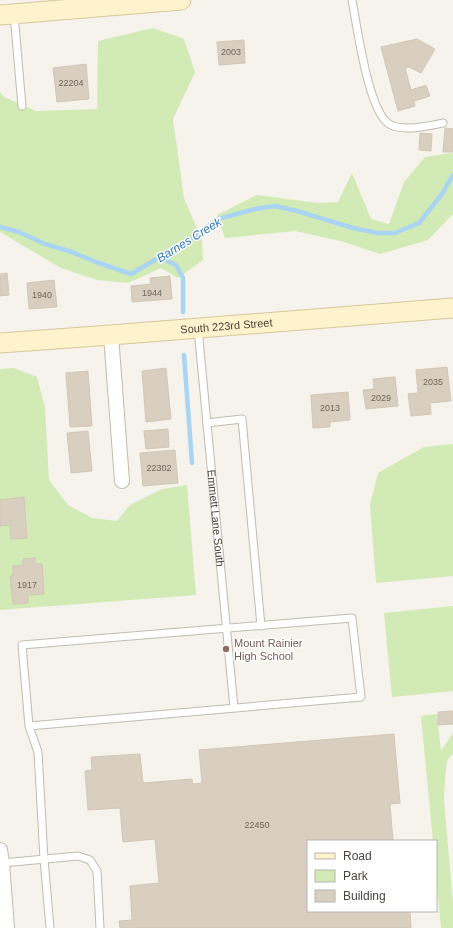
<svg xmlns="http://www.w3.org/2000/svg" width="453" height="928" viewBox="0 0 453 928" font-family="Arial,sans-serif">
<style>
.green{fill:#d2eab5}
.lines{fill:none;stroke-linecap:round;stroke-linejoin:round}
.stream{stroke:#a9d4f2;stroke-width:4.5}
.building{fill:#d8cfc1;stroke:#d3c7b4}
.lane-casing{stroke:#c2bbae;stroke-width:9}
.street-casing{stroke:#c2bbae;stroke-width:16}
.secondary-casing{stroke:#d6c79b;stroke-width:21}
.lane{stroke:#fff;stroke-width:7}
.street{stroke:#fff;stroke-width:14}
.secondary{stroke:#fff3cd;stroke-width:19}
.education-dot{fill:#8d6e63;stroke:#fff;stroke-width:1.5}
.labels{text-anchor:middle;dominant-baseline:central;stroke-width:3;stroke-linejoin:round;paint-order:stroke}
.number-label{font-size:9px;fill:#6e675b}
.street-label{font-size:11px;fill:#4b4439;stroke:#fff}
.education-label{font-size:11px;fill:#785e54;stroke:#fff;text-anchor:start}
.water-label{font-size:12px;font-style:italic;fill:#2e7ab2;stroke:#fff}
</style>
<rect width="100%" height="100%" fill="#f6f3ec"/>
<g class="green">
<polygon points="153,28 184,39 195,72 173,119 184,198 202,240 203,260 178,278 161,268 128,283 97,280 61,268 0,232 0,92 4,97 36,111 97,109 98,41"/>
<polygon points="453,153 453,214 428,240 380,254 341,241 295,231 225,238 217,215 257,195 319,203 338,202 352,173 371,219 389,224 404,182 425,157"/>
<polygon points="14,368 37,377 45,407 49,480 68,505 92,518 117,521 130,505 162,489 187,485 196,595 0,610 0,369"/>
<polygon points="453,444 453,576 376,583 370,505 378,473 424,447"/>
<polygon points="453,606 453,691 392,697 384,613"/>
<polygon points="437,714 441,751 453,733 453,753 447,761 445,779 444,800 453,903 453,928 441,928 436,874 436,841 433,841 421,716"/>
</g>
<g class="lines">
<g class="stream">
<polyline points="0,227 19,232 45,244 72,252 96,262 131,274 189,240 218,219 255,209 275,206 297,211 353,228 378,233 395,233 419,223 442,194 453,175"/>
<polyline points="159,257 176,265 183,278 183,312"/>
<polyline points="184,355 192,463"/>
</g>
</g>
<g class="building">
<polygon points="417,39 435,49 421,73 409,67 405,68 411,90 426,85 430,96 414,101 415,106 398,111 381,47"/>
<polygon points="244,40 245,63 219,65 217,42"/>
<polygon points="86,64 89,99 57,102 53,68"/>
<polygon points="445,128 453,129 453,152 443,152"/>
<polygon points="420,133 432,134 431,151 419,150"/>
<polygon points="7,273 9,295 0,296 0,274"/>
<polygon points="170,276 172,299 132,302 131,286 151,284 150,278"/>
<polygon points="54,280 57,307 29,309 27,283"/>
<polygon points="447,367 451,401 430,403 431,414 411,416 408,394 418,393 416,370"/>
<polygon points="166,368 171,419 146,422 142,371"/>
<polygon points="88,371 92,426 70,427 66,373"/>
<polygon points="395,377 398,406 366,409 363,390 374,389 373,379"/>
<polygon points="348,392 350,420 330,422 330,427 313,428 311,395"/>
<polygon points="168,429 169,447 146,449 144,431"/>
<polygon points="88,431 92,471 71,473 67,433"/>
<polygon points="175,450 178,483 143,486 140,453"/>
<polygon points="24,497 27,538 11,539 10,525 0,526 0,500"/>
<polygon points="35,558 35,564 42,564 44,594 28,595 28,603 13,604 10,576 13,576 13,566 23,565 23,559"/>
<polygon points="453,711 453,724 438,725 438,712"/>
<polygon points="394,734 400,803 390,804 393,841 308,841 308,911 410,911 411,928 120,928 119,921 132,920 130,886 159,883 155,839 123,842 120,808 88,810 85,771 92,770 91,757 140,754 143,783 192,779 193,784 202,783 199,750"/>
</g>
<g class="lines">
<defs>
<g id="lane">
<path d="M352,0C357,26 368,110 389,124C402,132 429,126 443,123"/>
<polyline points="14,14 22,106"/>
<path id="s1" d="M198,329L234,708"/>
<polyline points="207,423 242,419 261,626"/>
<polyline points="29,726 361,697 352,618 22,645 29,726 38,752 44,859 50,928"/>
<polyline points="2,863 78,856 90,860 97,871 100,928"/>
</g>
<g id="street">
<polyline points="111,335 122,481"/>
<polyline points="0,850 2,863 7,928"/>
</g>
<g id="secondary">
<polyline points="0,15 181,0"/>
<path id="s2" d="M0,343L111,335L453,308"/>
</g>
</defs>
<use href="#lane" class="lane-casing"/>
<use href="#street" class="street-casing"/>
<use href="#secondary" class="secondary-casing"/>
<use href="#lane" class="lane"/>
<use href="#street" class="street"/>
<use href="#secondary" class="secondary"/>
</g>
<circle class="education-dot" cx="226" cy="649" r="4"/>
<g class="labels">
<g class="number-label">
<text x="231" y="52">2003</text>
<text x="71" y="83">22204</text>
<text x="152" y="293">1944</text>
<text x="42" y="295">1940</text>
<text x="433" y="382">2035</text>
<text x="381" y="398">2029</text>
<text x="330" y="408">2013</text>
<text x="159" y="468">22302</text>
<text x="27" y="585">1917</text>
<text x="257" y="825">22450</text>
</g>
<g class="street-label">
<text stroke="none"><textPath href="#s2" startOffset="227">South 223rd Street</textPath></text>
<text stroke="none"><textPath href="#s1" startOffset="190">Emmett Lane South</textPath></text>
</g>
<g class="education-label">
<text x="234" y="643">Mount Rainier<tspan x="234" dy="13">High School</tspan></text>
</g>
<g class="water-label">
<text transform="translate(189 240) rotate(-32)">Barnes Creek</text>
</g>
</g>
<rect x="307" y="840" width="130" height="72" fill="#ffffff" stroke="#b7b4b0"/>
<rect x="315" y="853" width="20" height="6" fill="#fff3cd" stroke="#b7b4b0"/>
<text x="343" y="860" font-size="12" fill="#4b4439">Road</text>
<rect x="315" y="870" width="20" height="12" fill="#d2eab5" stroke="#b7b4b0"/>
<text x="343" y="880" font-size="12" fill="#4b4439">Park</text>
<rect x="315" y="890" width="20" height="12" fill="#d8cfc1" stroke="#b7b4b0"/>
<text x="343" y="900" font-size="12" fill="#4b4439">Building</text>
</svg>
